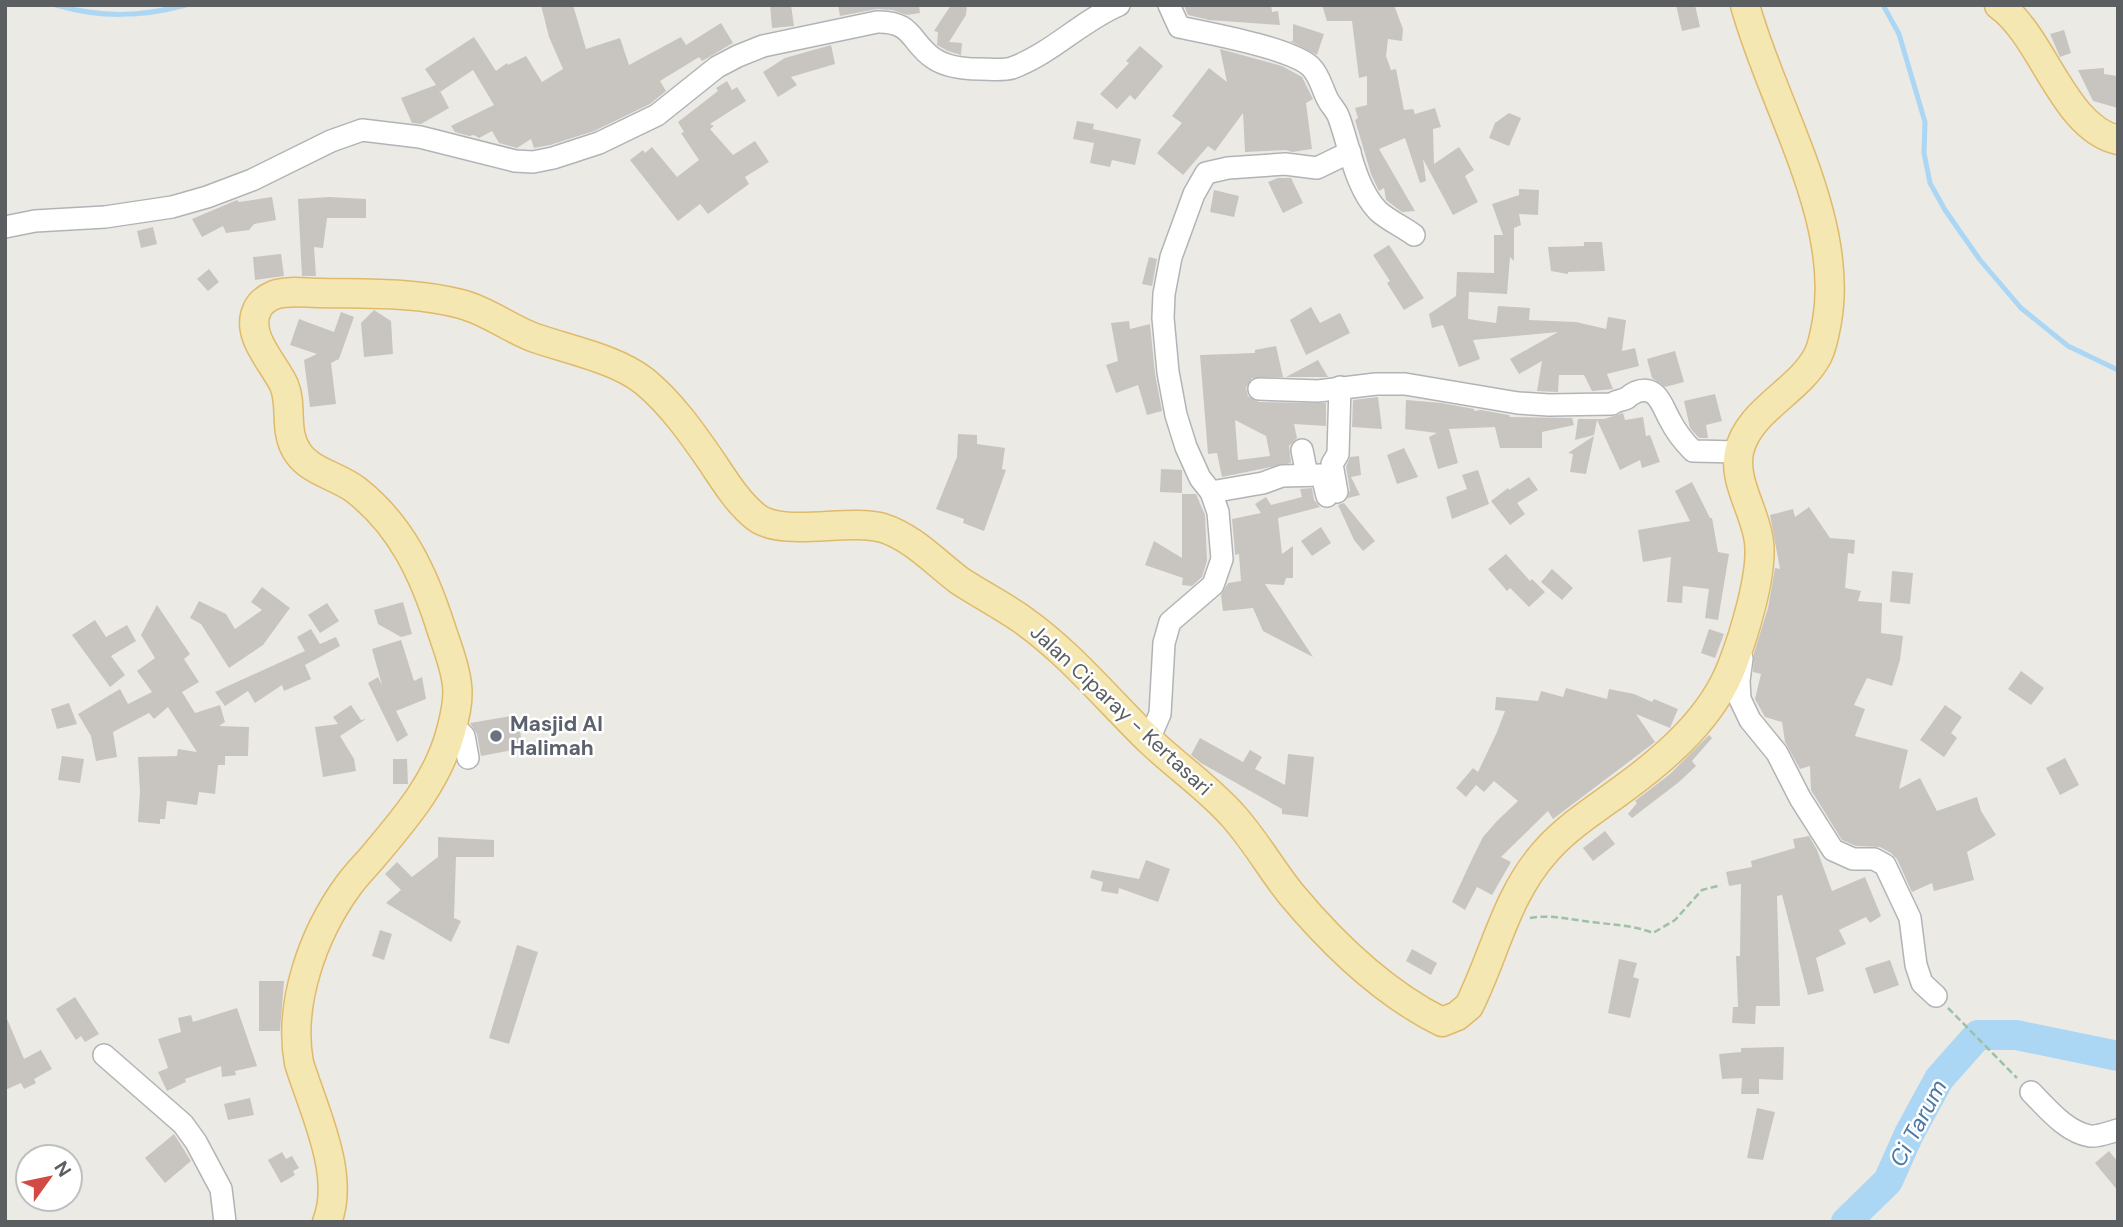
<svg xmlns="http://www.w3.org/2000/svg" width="2123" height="1227" viewBox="0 0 2123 1227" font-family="'DM Sans',sans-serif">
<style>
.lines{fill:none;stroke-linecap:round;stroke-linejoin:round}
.stream{stroke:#acd7f4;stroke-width:5}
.river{stroke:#acd7f4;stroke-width:30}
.building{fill:#c8c5c0;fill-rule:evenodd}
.minor-casing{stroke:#b1b4b7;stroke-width:24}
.major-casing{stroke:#dfba6a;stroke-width:31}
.path{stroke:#9dc1a6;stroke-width:2.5;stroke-dasharray:7 3.5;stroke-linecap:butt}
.minor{stroke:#fff;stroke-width:21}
.major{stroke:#f4e7b1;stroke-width:28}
.worship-dot{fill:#6b7280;stroke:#fff;stroke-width:2.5}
.labels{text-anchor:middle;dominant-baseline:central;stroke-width:5;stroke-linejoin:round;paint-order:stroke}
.street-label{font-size:21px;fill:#5c5f62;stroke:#fff}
.worship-label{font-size:21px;font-weight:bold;fill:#5b616d;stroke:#fff;text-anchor:start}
.water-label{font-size:23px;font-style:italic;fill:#4c79a3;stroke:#fff}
</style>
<rect width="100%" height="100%" fill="#eceae4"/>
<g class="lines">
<g class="stream">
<path d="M56,5C101,18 141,17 186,5"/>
<polyline points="1883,5 1899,34 1925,122 1924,153 1930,183 1945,210 1980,260 2021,308 2068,346 2118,370"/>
</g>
<polyline class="river" points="1846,1222 1888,1181 1909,1134 1939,1079 1978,1035 2016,1035 2118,1056"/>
</g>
<g class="building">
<polygon points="541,5 573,5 586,49 620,38 629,65 681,37 686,45 721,23 733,43 702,61 699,57 660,81 666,91 650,104 594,131 550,145 534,148 531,139 517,148 499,143 492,131 479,138 474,135 469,136 455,132 451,126 494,105 473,70 440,92 439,89 449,108 421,124 412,123 401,98 436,85 425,69 474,37 496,71 507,63 508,65 526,56 542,82 563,69 549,37"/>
<polygon points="770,5 791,5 794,26 772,28"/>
<polygon points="838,5 919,5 920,13 907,15 892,10 877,9 840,16"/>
<polygon points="951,5 967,5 966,15 949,42 962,43 961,55 948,51 937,45 938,32 934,31"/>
<polygon points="1184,5 1271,5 1272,12 1278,11 1280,25 1209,20 1188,15"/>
<polygon points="1322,5 1394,5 1403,29 1402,41 1388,39 1386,56 1391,70 1396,69 1404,110 1413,109 1415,114 1435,108 1441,127 1433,129 1434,164 1459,147 1474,170 1465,176 1478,202 1453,215 1423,159 1426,181 1420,183 1405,138 1379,149 1415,211 1402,212 1386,200 1384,188 1379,191 1371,174 1355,120 1358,118 1355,108 1367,105 1367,76 1359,78 1352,21 1327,21"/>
<polygon points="1676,5 1695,5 1700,27 1682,31"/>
<polygon points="1293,24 1324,34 1317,55 1290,41 1293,41"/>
<polygon points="2064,30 2071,53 2060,57 2050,34"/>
<polygon points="831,45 835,64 791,77 797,85 778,97 763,72 785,58"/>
<polygon points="1140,46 1163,66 1135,100 1130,95 1117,109 1100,94 1129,63 1126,61"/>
<polygon points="1220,49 1282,66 1302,77 1313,99 1306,103 1312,149 1292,152 1286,150 1245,152 1243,113 1215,151 1208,146 1183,175 1157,153 1182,123 1172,116 1209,68 1227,82"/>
<polygon points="2104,68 2104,74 2118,76 2118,108 2093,101 2078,70"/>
<polygon points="727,81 732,90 737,87 746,101 710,124 714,126 710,129 733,155 755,141 769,162 745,177 749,184 708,214 700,204 678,221 630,160 643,150 645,153 652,147 677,177 699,160 681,133 684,132 678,122 718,91 716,88"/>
<polygon points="1509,113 1521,118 1509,146 1489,138 1495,123"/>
<polygon points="1077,121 1094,124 1093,129 1141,139 1135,165 1112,160 1110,167 1090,163 1094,143 1073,139"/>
<polygon points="1278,178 1291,178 1303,203 1283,213 1268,182"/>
<polygon points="1519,189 1539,190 1538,215 1519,214 1521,225 1514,228 1514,261 1510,257 1507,294 1469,292 1468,319 1496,323 1498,306 1530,308 1529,320 1576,322 1606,329 1608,317 1626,320 1622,351 1635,348 1639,366 1607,374 1613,389 1592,391 1584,375 1559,375 1558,392 1537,391 1542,361 1519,374 1510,359 1558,332 1473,340 1480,359 1459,367 1443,325 1432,328 1429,314 1456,296 1457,272 1494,273 1494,235 1503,235 1492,204 1519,195"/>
<polygon points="1214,190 1239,196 1234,217 1210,212"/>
<polygon points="272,197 276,220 254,224 249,230 226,233 223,226 202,237 192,219 237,200 239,202"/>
<polygon points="329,197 366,199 366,218 327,218 323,248 314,247 316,276 302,276 298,199"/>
<polygon points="153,227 157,244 141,248 137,231"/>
<polygon points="1584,242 1602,242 1605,271 1568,272 1568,274 1551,271 1548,247 1584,246"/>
<polygon points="1389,245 1424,298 1404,310 1387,283 1390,281 1373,255"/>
<polygon points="281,254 284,276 255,280 253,257"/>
<polygon points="1149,257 1157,259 1152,286 1142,284"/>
<polygon points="209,269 219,282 208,291 197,279"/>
<polygon points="1311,307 1320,323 1340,313 1350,333 1306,355 1290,320"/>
<polygon points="374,310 391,321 393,354 364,357 361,323"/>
<polygon points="341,312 354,317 339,359 331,363 336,404 310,407 304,360 317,354 290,345 299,319 334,332"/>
<polygon points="1129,321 1130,329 1150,324 1155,374 1162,411 1147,415 1138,385 1116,393 1106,365 1118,361 1111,323"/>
<path d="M1276,346L1283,377L1252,378L1246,388L1248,396L1259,402L1326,403V426L1294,424L1297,438L1289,446L1291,463L1222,477L1217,453L1208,454L1200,355L1255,353V350ZM1235,420L1266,436L1270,456L1238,460Z"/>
<polygon points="1675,351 1684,382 1665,387 1652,378 1647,359"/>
<polygon points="1318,360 1328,377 1286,377"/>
<polygon points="1715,394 1722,421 1706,425 1708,438 1699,438 1690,428 1684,401"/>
<polygon points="1378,397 1382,429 1352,427 1353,400"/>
<polygon points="1406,400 1442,403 1474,409 1474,411 1481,410 1509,415 1510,417 1572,418 1574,425 1542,432 1542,448 1500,448 1495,427 1449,429 1458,463 1438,469 1429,437 1437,433 1405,429"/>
<polygon points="1623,413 1625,420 1643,417 1646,436 1650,435 1660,462 1642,468 1640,460 1620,470 1597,420 1594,435 1575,440 1578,419 1604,419"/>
<polygon points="958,434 977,435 977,444 1005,448 1002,469 1006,470 984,531 963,523 964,519 936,509 957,457"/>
<polygon points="1594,436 1586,474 1570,472 1573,454 1568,453"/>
<polygon points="1404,448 1418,477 1397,484 1387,455"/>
<polygon points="1359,456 1361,475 1351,477 1360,495 1348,498 1350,490 1346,467 1350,457"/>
<polygon points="1161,469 1182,470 1182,493 1160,492"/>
<polygon points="1478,470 1489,504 1452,519 1446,497 1467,489 1462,475"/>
<polygon points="1529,477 1538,490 1517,503 1525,514 1510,525 1491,501 1508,488 1509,490"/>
<polygon points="1692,482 1710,518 1712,518 1718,552 1729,554 1718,620 1705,618 1709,589 1683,586 1682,603 1667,602 1671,557 1643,562 1638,530 1690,521 1675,491"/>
<polygon points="1312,488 1314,500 1320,507 1278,518 1282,554 1293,546 1293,578 1286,578 1284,585 1265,584 1313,657 1263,631 1253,608 1223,611 1221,595 1228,583 1241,581 1239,554 1235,555 1235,552 1232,519 1261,513 1255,504 1266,497 1271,505 1302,497 1300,489"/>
<polygon points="1182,494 1196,494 1205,515 1207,561 1202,577 1192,586 1182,585 1183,578 1145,565 1154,541 1182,558"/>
<polygon points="1344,503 1375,541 1363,551 1354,540 1338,505"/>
<polygon points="1809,507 1830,538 1855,540 1854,554 1848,553 1845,588 1861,591 1858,601 1882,603 1881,633 1903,636 1900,660 1892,686 1867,678 1854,705 1865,709 1855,736 1908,750 1899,789 1920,778 1937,811 1977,797 1981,811 1996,835 1967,852 1974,880 1934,891 1932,883 1912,892 1897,859 1891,853 1880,847 1856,846 1842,840 1811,790 1810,766 1800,769 1785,742 1782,722 1765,717 1755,699 1761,674 1753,672 1754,653 1768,608 1775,568 1780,569 1770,515 1793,509 1795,517"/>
<polygon points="1321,527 1331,543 1312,556 1301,541"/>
<polygon points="1506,554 1530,581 1532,579 1545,592 1529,607 1510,588 1507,591 1488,569"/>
<polygon points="1552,569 1573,588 1562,600 1541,582"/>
<polygon points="1892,571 1913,573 1910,604 1890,602"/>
<polygon points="262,587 290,608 263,645 229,668 201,624 190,618 199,601 226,614 235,629 262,610 251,602"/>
<polygon points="403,602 412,634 401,637 378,624 374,610"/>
<polygon points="327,603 339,621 320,633 308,615"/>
<polygon points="157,605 190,654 184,659 199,682 182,692 195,713 220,705 225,722 219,726 249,727 248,756 225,756 225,765 218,765 215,794 199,792 197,805 167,801 165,819 160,819 160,824 138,822 140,792 138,757 177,756 178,749 197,752 168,707 154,719 149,713 113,732 117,757 96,761 91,736 78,714 120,689 128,704 152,692 137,671 155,658 141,635"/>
<polygon points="95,620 106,637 127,625 136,641 111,656 125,675 110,687 72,635"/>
<polygon points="311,629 320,644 336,637 340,646 305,665 311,679 284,691 282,685 255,703 248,691 225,706 215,692 305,651 297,637"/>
<polygon points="1709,629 1724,634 1715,658 1701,653"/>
<polygon points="401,640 414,681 422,677 426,699 396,711 408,735 397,742 368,683 378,677 382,685 372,649"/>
<polygon points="2021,671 2044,688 2031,705 2008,689"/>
<polygon points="1566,688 1607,699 1609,689 1634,694 1652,702 1654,699 1678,709 1670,728 1636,714 1655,742 1553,819 1548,811 1501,857 1511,862 1492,895 1477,887 1465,910 1452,902 1473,857 1483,837 1497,821 1518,801 1494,781 1484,792 1476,785 1466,797 1456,788 1473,768 1478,772 1497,732 1505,711 1495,710 1496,697 1538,701 1541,691 1563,697"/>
<polygon points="69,703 77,724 57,729 51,709"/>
<polygon points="351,705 361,720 366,719 340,736 354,759 356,771 323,777 315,727 338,724 333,717"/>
<polygon points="1945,705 1962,717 1951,733 1957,738 1944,757 1920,740"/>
<polygon points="517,715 523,748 481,756 477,734 470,723"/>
<polygon points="1709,735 1712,738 1692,761 1696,766 1679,782 1632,818 1628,814 1637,803 1635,801 1670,774"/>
<polygon points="1200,738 1243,762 1250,750 1262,757 1255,769 1285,785 1288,754 1314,757 1308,817 1282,814 1282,809 1201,763 1191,755"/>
<polygon points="62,756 84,759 80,783 58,780"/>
<polygon points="2065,758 2079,785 2060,795 2046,768"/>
<polygon points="393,759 407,759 408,784 393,784"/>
<polygon points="1605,831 1615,844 1593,861 1583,848"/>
<polygon points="1809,836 1817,850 1832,891 1865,877 1881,916 1870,923 1866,917 1839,930 1846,944 1816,958 1824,991 1808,995 1782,895 1777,896 1780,1006 1756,1006 1755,1024 1732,1023 1733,1007 1738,1007 1736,956 1740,956 1741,884 1729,886 1726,872 1752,867 1751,861 1795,848 1793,839"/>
<polygon points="438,837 494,840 494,857 456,857 454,918 461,921 451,942 386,903 401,890 385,874 397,862 412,877 438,857"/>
<polygon points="1146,860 1170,869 1158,902 1119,888 1118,894 1101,891 1103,882 1090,878 1092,870 1139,879"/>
<polygon points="380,930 392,934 384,960 372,956"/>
<polygon points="517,945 538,952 509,1044 489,1038"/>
<polygon points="1412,949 1437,963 1431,975 1406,961"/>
<polygon points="1619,959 1637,963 1633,977 1639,979 1630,1018 1608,1013"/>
<polygon points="1890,960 1899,985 1874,994 1865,968"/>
<polygon points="259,981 284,981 280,1031 259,1031"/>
<polygon points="75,997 99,1034 85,1042 81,1036 76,1040 56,1009"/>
<polygon points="237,1008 257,1066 235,1071 236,1075 222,1077 221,1066 185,1079 186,1082 167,1091 158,1072 168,1068 158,1039 181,1032 178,1018 191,1015 193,1022"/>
<polygon points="5,1014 24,1059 41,1050 52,1069 34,1079 36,1083 24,1089 21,1083 5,1090"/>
<polygon points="1784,1047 1783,1080 1759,1079 1759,1094 1741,1094 1742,1078 1722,1079 1719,1054 1741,1052 1741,1048"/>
<polygon points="250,1098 254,1115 228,1120 224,1104"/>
<polygon points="1757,1108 1775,1112 1763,1160 1747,1158"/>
<polygon points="174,1134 191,1161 165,1183 145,1158"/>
<polygon points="2109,1151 2118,1162 2118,1191 2095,1163"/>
<polygon points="282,1152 286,1159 292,1156 299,1168 293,1171 295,1175 281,1183 268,1160"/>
</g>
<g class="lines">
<defs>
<g id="minor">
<path d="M1169,5L1179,27C1208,33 1292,48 1311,67C1320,76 1322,89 1328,100C1331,106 1337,111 1339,118C1350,148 1355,187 1378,211C1388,220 1403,227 1414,235"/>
<path d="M5,227L35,221L105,217L172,207L207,197L252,180L331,141L362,130L420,137L515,161L533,162L553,158L599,143L657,115L717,67L738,56L763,46L877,22C913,21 910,42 933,58C946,67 964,69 979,69C990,69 1002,71 1012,68C1051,54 1081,21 1119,5"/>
<path d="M1259,389L1318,391L1376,384H1405L1518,403L1549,405L1612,404C1617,400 1621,401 1627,398C1628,397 1634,393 1636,392C1657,384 1662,406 1670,420C1676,432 1684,442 1693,451L1739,452"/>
<polyline points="1302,450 1307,475"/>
<polyline points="1211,492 1263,483 1282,476 1322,475 1327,496"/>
<polyline points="1337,492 1332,464 1338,454 1340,387"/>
<polyline points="1742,658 1739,681 1740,699 1750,720 1777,753 1800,798 1833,850 1853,859 1874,859 1885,865 1910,918 1916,965 1922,983 1936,996"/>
<polyline points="453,725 464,736 468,758"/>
<polyline points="1149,739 1160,714 1164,643 1170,622 1213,585 1222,559 1218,512 1211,492 1200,478 1186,447 1176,415 1168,372 1163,318 1164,294 1171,257 1194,194 1206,173 1228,168 1285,164 1317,168 1350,152"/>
<polyline points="104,1055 183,1124 196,1142 221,1189 225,1222"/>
<path d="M2031,1092C2047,1108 2066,1132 2090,1136C2098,1137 2110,1132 2118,1130"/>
</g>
<g id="major">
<path d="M1999,5C2043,36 2063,128 2118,140"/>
<path d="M327,1222C346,1175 313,1109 299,1063C288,1004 313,934 348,886C355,876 363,868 371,859C404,820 438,781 451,731C455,716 459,700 457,685C455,665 447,647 441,628C424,575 402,526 356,490C338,476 311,472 298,453C283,432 293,406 284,385C274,363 245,336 257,310C260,303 267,298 274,295C287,290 306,293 320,293C367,294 415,292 461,304C488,311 510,329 535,338C570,350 616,359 644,381C671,403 692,433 712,462C724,480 738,503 756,517C783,538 848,518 883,528C912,537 936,563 960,581C980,594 1001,605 1020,618C1069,652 1106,698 1148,739C1176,766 1210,789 1235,818C1256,842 1271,869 1291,894C1332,943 1385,994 1442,1022L1457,1016L1469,1006C1495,954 1506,895 1546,851C1569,825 1599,807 1627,786C1669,755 1713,716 1732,666C1744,635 1763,574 1759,542C1756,513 1733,482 1739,452C1748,410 1799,392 1818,355C1823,345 1825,332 1827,321C1845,218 1771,102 1745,5"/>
</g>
</defs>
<use href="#minor" class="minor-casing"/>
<use href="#major" class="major-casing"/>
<g class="path">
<path d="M1530,918C1551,914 1571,920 1592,922C1613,925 1633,925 1653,933L1675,920L1702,890L1721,885"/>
<polyline points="1948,1008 2017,1078"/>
</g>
<use href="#minor" class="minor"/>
<use href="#major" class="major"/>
</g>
<circle class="worship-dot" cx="496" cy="736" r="7"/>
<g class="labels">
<g class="street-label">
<text transform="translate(1121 710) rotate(43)">Jalan Ciparay - Kertasari</text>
</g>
<g class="worship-label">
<text x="510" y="724">Masjid Al<tspan x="510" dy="24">Halimah</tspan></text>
</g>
<g class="water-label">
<text transform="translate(1918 1123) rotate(-62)">Ci Tarum</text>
</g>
</g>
<rect width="2123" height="1227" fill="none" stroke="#5c5f62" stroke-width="14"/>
<g transform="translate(49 1178) rotate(57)"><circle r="33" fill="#ffffff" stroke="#bebfc0" stroke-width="2"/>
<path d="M0-5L12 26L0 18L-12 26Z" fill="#d24a44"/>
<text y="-10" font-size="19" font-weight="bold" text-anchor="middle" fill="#5c5f62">N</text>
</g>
</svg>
